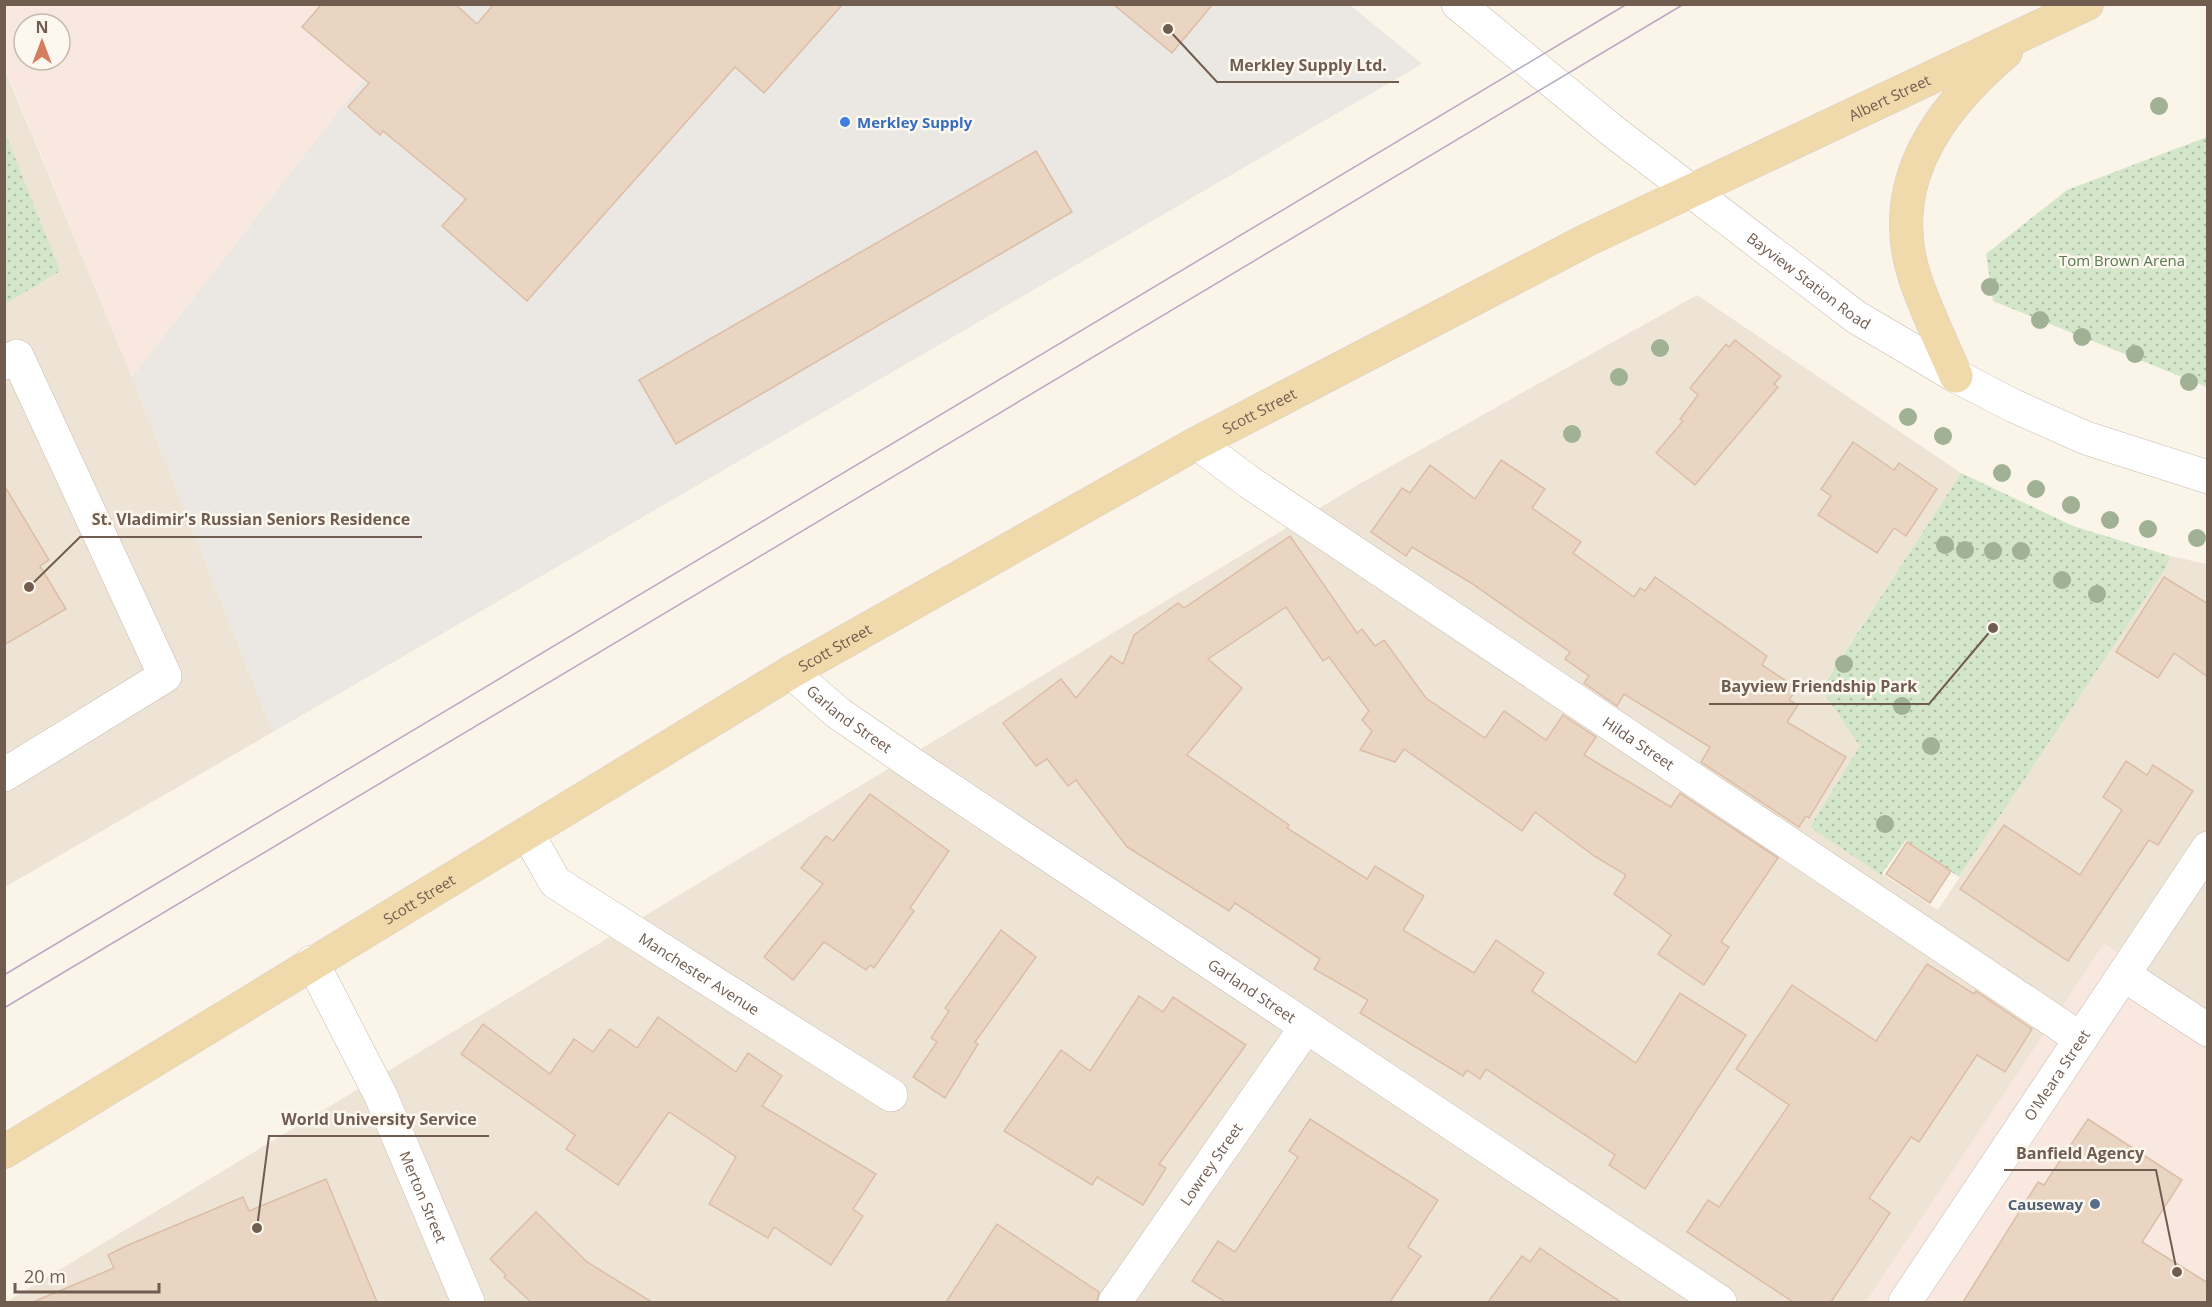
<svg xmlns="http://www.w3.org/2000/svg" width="2212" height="1307" viewBox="0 0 2212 1307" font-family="'Open Sans',sans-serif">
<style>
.residential{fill:#eee4d6}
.commercial{fill:#f9e8df;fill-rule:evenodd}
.industrial{fill:#ebe7e2}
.park{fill:url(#park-dots)}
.building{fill:#ead4c2;stroke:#dcbea7;stroke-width:1.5}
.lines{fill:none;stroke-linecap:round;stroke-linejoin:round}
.minor-casing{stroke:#c8bbae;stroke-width:34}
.major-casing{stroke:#d7d2ce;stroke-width:34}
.minor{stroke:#fff;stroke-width:33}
.major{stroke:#f0d9aa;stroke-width:33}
.tram{stroke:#b8a9c3;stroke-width:1.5}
.tree{fill:#a1b193}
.shop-dot{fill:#3f7fe0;stroke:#fdf8ef;stroke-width:2}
.service-dot{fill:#5c6f8a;stroke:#fdf8ef;stroke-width:2}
.labels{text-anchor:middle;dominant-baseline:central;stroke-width:5;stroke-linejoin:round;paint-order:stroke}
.street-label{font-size:15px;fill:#715d50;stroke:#fdf8ef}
.shop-label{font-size:15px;font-weight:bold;fill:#366cbe;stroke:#fdf8ef;text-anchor:start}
.park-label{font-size:15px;fill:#587a4d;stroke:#fdf8ef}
.service-label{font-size:15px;font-weight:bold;fill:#4e5e75;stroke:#fdf8ef;text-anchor:end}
.leader{fill:none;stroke:#715d50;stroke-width:2}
.callout-dot{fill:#715d50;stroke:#fdf8ef;stroke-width:2}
.callout-label{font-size:16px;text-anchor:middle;font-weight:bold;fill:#715d50;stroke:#fdf8ef;stroke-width:5;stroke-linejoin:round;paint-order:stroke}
</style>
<defs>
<pattern id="park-dots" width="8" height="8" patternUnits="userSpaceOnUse" patternTransform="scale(1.5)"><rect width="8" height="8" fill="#d3e6c9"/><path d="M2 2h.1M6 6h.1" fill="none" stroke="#b0bea6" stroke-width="1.8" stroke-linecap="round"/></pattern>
</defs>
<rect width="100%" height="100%" fill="#faf4e9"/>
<g class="residential">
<polygon points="4,67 132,377 273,732 5,887"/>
<polygon points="1697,295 1961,473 1821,688 1861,746 1810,827 1938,910 2170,556 2207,564 2207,1012 2104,944 1866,1302 6,1302 1361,483"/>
</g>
<g class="commercial">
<path d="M4,5H421L132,377L5,67ZM24,24H60V60H24Z"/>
<polygon points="2104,944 2207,1012 2207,1302 1866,1302"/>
</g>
<polygon class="industrial" points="421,5 1350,5 1422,64 273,732 132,377"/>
<g class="park">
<polygon points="4,130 60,271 5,304 4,304"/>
<polygon points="2207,137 2207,387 1993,301 1986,254 2067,190"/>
<polygon points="1961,473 2073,526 2170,556 2166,567 1959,877 1906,840 1881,875 1810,827 1860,746 1821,689"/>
</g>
<g class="building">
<polygon points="322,4 455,4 477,24 494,4 843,4 764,93 735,67 527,301 442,226 466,199 383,131 380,135 348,107 369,83 302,27"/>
<polygon points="1113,4 1213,4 1172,53"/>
<polygon points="1036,151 1072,212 676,444 639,380"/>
<polygon points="1735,340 1781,376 1774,384 1778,387 1695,485 1656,453 1683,421 1680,419 1698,395 1690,388 1726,344 1729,347"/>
<polygon points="1853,442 1894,470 1899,463 1937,489 1906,536 1894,528 1877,553 1818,515 1831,496 1821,489"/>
<polygon points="1501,460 1545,489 1532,508 1581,542 1573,553 1634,597 1640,588 1645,591 1655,577 1767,656 1762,665 1797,688 1789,700 1798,705 1787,722 1846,757 1809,818 1806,816 1799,827 1701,762 1710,747 1624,694 1617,706 1584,683 1589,676 1565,659 1570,652 1471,583 1412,547 1406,556 1371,532 1402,488 1410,493 1430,465 1475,499"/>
<polygon points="4,485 49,560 40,566 66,609 4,645"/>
<polygon points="1290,536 1357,633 1362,629 1375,646 1384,640 1426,698 1485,738 1504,711 1546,740 1563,715 1596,737 1584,755 1671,807 1680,793 1778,858 1721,942 1729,947 1704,985 1658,954 1671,935 1614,894 1626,875 1594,856 1535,812 1522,831 1404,749 1395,762 1360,750 1372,731 1362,720 1369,711 1329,657 1323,661 1286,607 1208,659 1242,688 1187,755 1289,825 1287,828 1367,879 1375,866 1424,896 1403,930 1474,973 1496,940 1544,973 1532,991 1636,1063 1680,993 1746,1035 1645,1189 1609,1165 1615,1155 1486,1069 1480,1079 1467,1070 1463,1076 1360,1013 1368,1000 1314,969 1320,959 1235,903 1229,911 1127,847 1076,780 1068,786 1047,759 1036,766 1003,723 1061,679 1076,698 1111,656 1123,664 1134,635 1178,603 1184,608"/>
<polygon points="2164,577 2208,604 2208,677 2174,653 2158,678 2116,652"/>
<polygon points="2126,761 2147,775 2153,765 2193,791 2158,845 2149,840 2068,961 1960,889 2004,825 2080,875 2122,810 2103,797"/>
<polygon points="870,794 949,851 910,908 914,911 874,968 870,965 866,970 824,942 793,980 764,957 823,884 801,868 826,836 833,841"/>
<polygon points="1907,842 1951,871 1930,903 1886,874"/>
<polygon points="1001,930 1036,957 975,1042 978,1044 945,1098 913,1077 937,1042 931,1038 949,1011 945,1008"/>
<polygon points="1927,964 1974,994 1976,991 2032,1029 2005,1072 1977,1055 1919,1142 1911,1137 1869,1198 1890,1213 1831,1302 1793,1302 1687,1232 1708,1200 1719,1207 1789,1105 1736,1069 1792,985 1876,1041"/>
<polygon points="1139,996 1163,1012 1173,997 1246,1045 1159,1164 1166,1168 1143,1205 1097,1177 1092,1185 1004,1131 1061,1050 1090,1071"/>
<polygon points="658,1017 736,1072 748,1053 782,1076 762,1106 876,1174 853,1209 863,1216 831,1265 774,1227 768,1238 709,1204 736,1157 669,1112 618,1185 566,1149 575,1135 461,1054 483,1024 550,1074 574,1039 593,1052 610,1029 637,1048"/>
<polygon points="1310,1119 1438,1200 1408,1247 1421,1256 1390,1302 1225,1302 1192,1281 1218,1241 1235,1252 1298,1157 1289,1151"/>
<polygon points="2088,1119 2182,1180 2142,1242 2208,1283 2208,1302 1963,1302 2038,1182 2044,1185"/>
<polygon points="326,1179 377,1302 33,1302 114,1268 108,1255 126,1246 243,1197 249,1211"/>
<polygon points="536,1212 587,1262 652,1302 531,1302 504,1277 506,1275 490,1259"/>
<polygon points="997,1224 1099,1292 1097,1302 946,1302"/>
<polygon points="1540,1248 1560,1262 1621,1302 1488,1302 1522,1256 1530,1262"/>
</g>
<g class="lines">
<defs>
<g id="minor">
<path id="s1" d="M1458,4L1614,132L1856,317L1956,376L2014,406L2086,438L2208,477"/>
<polyline points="4,363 17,356 165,676 4,775"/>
<path id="s2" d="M1197,443L1249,482L2081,1039"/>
<path id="s3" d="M791,672L838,713L927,774L1720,1302"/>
<path id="s4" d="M528,834L555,882L891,1095"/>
<path id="s5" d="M312,962L381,1096L468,1302"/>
<polyline points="2124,975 2208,1030"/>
<path id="s6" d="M1115,1302L1306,1027"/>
<path id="s7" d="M1905,1302L2208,848"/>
</g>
<g id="major">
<path d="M1956,376C1942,343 1926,311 1915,278C1884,184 1938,110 2006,52"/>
<path id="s8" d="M4,1152L791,672L1197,443L1587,240L2087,4"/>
</g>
</defs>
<use href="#minor" class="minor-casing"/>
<use href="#major" class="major-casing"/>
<use href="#minor" class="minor"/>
<use href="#major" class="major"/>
<g class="tram">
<polyline points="4,975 1627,4"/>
<polyline points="4,1008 1684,4"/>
</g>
</g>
<g class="tree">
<circle cx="2159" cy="106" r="9"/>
<circle cx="1990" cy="287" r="9"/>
<circle cx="2040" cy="320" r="9"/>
<circle cx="2082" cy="337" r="9"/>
<circle cx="1660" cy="348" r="9"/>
<circle cx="2135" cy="354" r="9"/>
<circle cx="1619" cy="377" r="9"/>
<circle cx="2189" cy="382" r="9"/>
<circle cx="1908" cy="417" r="9"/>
<circle cx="1572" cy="434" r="9"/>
<circle cx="1943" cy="436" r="9"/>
<circle cx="2002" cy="473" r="9"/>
<circle cx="2036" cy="489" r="9"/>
<circle cx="2071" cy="505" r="9"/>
<circle cx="2110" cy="520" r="9"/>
<circle cx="2148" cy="529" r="9"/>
<circle cx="2197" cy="538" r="9"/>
<circle cx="1945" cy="545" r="9"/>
<circle cx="1965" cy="550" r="9"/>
<circle cx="1993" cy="551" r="9"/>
<circle cx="2021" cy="551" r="9"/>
<circle cx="2062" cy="580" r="9"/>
<circle cx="2097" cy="594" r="9"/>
<circle cx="1844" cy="664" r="9"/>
<circle cx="1902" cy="706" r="9"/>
<circle cx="1931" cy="746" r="9"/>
<circle cx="1885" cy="824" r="9"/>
</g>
<circle class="shop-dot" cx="845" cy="122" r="6"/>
<circle class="service-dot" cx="2095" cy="1204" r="6"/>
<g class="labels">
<g class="street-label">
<text stroke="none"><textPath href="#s8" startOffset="2162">Albert Street</textPath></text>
<text stroke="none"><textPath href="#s1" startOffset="447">Bayview Station Road</textPath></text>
<text stroke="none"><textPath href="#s8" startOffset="1458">Scott Street</textPath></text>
<text stroke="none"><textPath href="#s8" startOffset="972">Scott Street</textPath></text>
<text stroke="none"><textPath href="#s3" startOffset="75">Garland Street</textPath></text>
<text stroke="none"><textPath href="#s2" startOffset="534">Hilda Street</textPath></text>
<text stroke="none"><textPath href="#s8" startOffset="486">Scott Street</textPath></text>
<text stroke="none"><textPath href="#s4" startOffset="226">Manchester Avenue</textPath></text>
<text stroke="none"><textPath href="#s3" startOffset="561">Garland Street</textPath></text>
<text stroke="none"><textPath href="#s7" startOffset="273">O'Meara Street</textPath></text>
<text stroke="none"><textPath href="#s6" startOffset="168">Lowrey Street</textPath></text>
<text stroke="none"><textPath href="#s5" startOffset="260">Merton Street</textPath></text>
</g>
<g class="shop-label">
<text x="857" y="122">Merkley Supply</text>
</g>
<g class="park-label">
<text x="2122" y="260">Tom Brown Arena</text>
</g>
<g class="service-label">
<text x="2083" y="1204">Causeway</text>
</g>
</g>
<path class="leader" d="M1168 29L1217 82H1399M29 587L80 537H422M1993 628L1929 704H1709M257 1228L269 1136H489M2177 1272L2156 1170H2004"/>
<g class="callout-dot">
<circle cx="1168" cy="29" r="6"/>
<circle cx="29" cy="587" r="6"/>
<circle cx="1993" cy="628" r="6"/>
<circle cx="257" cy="1228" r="6"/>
<circle cx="2177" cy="1272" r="6"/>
</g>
<g class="callout-label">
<text x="1308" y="71">Merkley Supply Ltd.</text>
<text x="251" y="525">St. Vladimir's Russian Seniors Residence</text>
<text x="1819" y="692">Bayview Friendship Park</text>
<text x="379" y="1125">World University Service</text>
<text x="2080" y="1159">Banfield Agency</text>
</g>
<rect width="2212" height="1307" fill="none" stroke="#715d50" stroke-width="12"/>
<g transform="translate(42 42)"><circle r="28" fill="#fdf8ef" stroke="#c5baaf" stroke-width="1.5"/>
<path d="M0-4.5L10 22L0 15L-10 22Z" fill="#d47e5f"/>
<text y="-9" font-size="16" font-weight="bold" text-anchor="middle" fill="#715d50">N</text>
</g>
<path d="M15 1283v9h144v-9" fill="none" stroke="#715d50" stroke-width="3"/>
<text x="24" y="1283" font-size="18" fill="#715d50" stroke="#fdf8ef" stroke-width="4.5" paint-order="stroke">20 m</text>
</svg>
